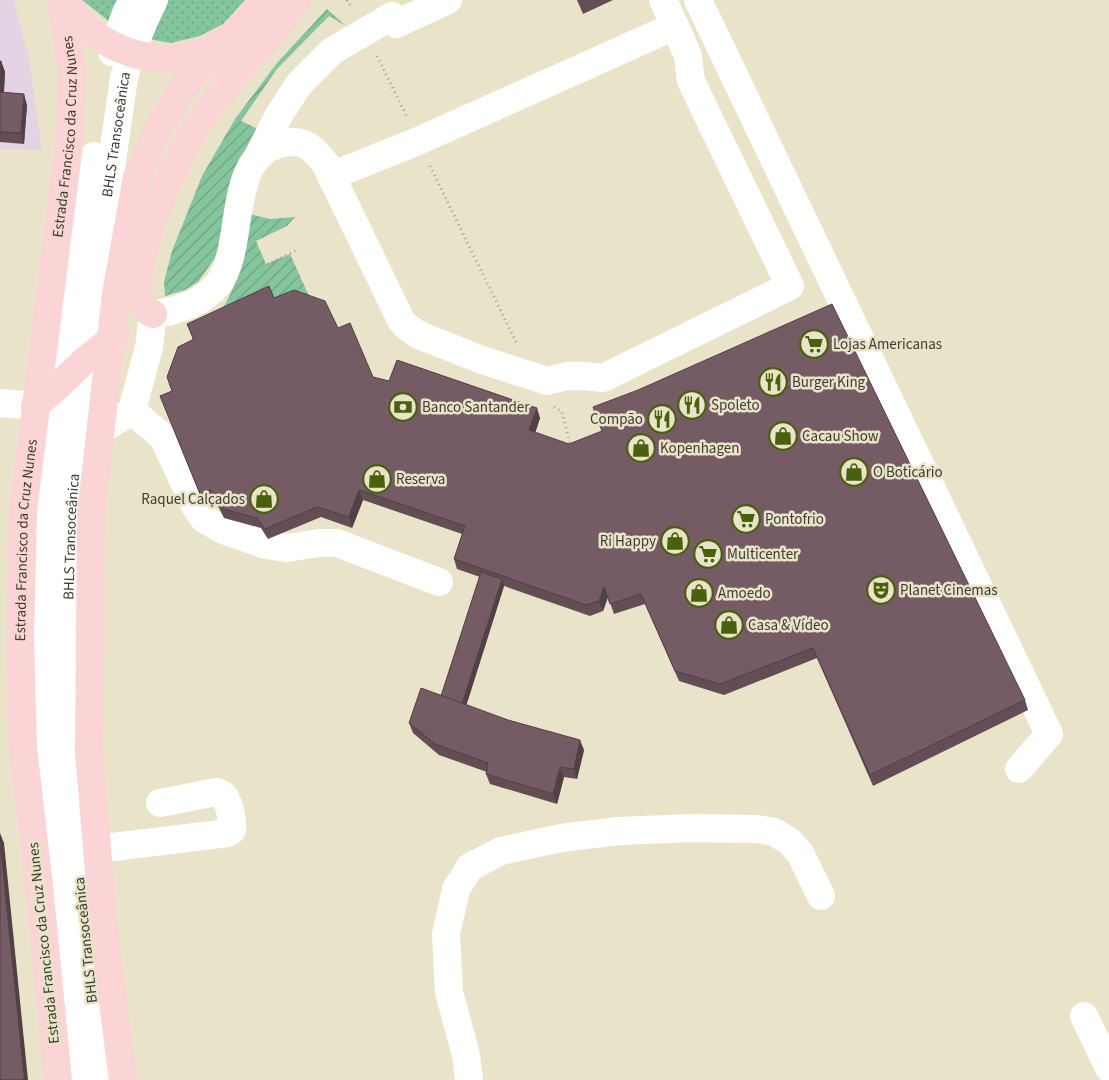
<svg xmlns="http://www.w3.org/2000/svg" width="1109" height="1080" viewBox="0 0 1109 1080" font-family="'Source Sans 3',sans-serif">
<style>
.education{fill:#e4d3e4}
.grass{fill:url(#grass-dots)}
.garden{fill:url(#garden-furrows)}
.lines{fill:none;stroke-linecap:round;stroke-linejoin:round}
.path{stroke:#a4a18c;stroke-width:3;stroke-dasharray:1 4;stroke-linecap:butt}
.minor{stroke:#fff;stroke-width:28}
.major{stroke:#fbd4d5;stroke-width:28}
.wall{fill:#644e56}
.shaded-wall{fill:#514046}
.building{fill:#745b64;stroke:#514046}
.labels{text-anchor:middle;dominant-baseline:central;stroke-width:5;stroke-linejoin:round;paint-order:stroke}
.street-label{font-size:15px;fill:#3e3c31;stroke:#e9e4c9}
.poi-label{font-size:15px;fill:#3e3c31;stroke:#e9e4c9;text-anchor:start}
</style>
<defs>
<pattern id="grass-dots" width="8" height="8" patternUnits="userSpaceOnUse" patternTransform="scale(1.25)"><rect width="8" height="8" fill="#85c59e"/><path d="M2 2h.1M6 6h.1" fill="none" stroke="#6ea181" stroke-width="1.8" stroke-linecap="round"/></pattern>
<pattern id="garden-furrows" width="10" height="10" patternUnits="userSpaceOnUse" patternTransform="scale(1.25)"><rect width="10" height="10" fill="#85c59e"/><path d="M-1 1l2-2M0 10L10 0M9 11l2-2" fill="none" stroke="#6ea181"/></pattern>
</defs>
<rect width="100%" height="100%" fill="#e9e4c9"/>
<polygon class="education" points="0,0 13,0 18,16 29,59 42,150 0,149"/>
<g class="grass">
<polygon points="82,0 122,0 111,23"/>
<polygon points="165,0 245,0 223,24 200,36 171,43 143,38"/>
</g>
<g class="garden">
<polygon points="327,9 346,26 329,16 277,69 241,121 258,129 217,255 198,282 185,290 165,296 164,282 172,251 202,176 235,119 277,63"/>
<polygon points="250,214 270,219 295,217 287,226 256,241 266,264 290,254 313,305 213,319 226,303 234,286"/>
</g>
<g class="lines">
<g class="path">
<polyline points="347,0 352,8"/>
<polyline points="377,56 407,117"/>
<polyline points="430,166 516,342"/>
<polyline points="254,271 299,249"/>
<polyline points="554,407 562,412 571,447"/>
</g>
<g class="minor">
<polyline points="698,0 1049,734 1019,769"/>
<polyline points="396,24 448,0"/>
<polyline points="112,52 126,13 133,0"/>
<polyline points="258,156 279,115 299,84 332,51 392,16"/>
<polyline points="331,176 418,141 675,26 663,0"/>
<polyline points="0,403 35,406"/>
<polyline points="132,411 163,437 195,506 204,519 223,530 266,545 287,548 319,543 337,543 439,582"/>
<path d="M101,430L132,411L149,347L153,314C175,312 203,303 218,284C247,247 224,155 283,143C304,139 312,147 325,163L401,320L407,327L419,335L482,360L547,381L567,376H584L603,378L790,286L691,81L688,56L675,26"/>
<path d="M97,849L228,833L232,830C233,823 229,799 223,795C221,793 218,793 216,792L160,803"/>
<polyline points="1084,1016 1109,1068"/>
<path d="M79,1080C61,919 42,758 45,596C47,526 52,456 59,386C67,309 82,232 94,156"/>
<path id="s1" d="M100,1080L71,795L67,720V643L71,513L83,362L124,78C131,50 141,26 154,0"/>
<polyline points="469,1080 466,1055 449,992 446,934 456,889 470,867 501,851 561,838 619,831 690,828 757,829 774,832 789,841 800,853 821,896"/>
</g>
<g class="major">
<path d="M66,0C90,46 147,68 197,54C224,47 249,24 263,0"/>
<path d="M153,314C150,312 146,310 144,308C121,278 170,177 185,147C192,131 204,116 214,102C236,72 262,44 287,15L297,0"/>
<polyline points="35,406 59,385 83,362 117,335"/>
<path id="s2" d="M58,1080L39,885L23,748L20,638L23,511L70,136L72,69L61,0"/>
<polyline points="123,1080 104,932 89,752 91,514 116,294 137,177 160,126 181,90 227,40"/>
</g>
</g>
<g class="wall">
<polygon points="577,0 613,0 583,14"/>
<polygon points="0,61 1,61 5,72 4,93 27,105 24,144 0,142"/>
<polygon points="274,298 338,328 373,377 540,418 535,432 1025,700 1028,710 873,786 817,658 724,695 679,681 645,604 614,614 608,597 603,611 590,616 504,586 466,705 584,750 577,779 564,777 557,804 490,784 486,774 487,772 439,755 413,733 409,723 441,696 480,577 457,569 454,559 462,534 363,500 352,528 321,517 268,539 261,528 224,518 215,500 204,504 160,396 172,391 193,340 187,324"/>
</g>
<g class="shaded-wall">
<polygon points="1,61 5,72 3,103 0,94"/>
<polygon points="24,94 27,105 24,144 21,133"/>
<polygon points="537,408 540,418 533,440 529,430"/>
<polygon points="359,490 363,500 352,528 349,517"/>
<polygon points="502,579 504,586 464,713 461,706"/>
<polygon points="604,587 608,597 603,611 599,601"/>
<polygon points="580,740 584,750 577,779 574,769"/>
<polygon points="560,767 564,777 557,804 553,794"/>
<polygon points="0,833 4,843 28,1080 24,1080 0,842"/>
</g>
<g class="building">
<polygon points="0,61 1,61 0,80"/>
<polygon points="0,92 24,94 21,133 0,132"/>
<polygon points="269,286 274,298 294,290 325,301 338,328 350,323 373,377 389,381 397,360 522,403 537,408 529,430 569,444 602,431 593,407 638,390 832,304 1025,700 870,775 813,648 720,684 675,671 641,594 610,604 604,587 599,601 586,605 454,559 465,526 359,490 349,517 317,507 265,529 257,518 220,508 211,490 200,494 160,396 172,391 167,377 178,347 194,339 187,324"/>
<polygon points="481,572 502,579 462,704 441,696"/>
<polygon points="421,688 508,720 580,740 574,769 560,767 553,794 486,774 488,763 435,744 409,723"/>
<polygon points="0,842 24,1075 24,1080 0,1080"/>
</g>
<defs>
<symbol id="supermarket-ring" viewBox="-11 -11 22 22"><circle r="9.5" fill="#e9e4c9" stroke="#49600d" stroke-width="1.5"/><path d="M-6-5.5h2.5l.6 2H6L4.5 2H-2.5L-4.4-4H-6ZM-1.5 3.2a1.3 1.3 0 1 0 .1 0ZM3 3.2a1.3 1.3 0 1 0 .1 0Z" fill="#49600d"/></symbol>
<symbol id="restaurant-ring" viewBox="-11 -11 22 22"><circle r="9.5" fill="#e9e4c9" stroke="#49600d" stroke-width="1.5"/><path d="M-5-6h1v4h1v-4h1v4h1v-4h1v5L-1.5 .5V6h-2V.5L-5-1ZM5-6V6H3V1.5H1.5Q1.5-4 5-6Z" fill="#49600d"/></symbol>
<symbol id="bank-ring" viewBox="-11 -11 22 22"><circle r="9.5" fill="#e9e4c9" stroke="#49600d" stroke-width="1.5"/><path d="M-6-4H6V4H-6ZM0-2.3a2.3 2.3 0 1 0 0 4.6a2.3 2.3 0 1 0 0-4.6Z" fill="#49600d"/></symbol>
<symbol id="shop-ring" viewBox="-11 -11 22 22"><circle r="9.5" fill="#e9e4c9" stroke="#49600d" stroke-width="1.5"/><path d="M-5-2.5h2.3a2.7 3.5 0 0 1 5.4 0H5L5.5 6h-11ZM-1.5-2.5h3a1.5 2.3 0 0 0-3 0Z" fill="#49600d"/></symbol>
<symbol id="theatre-ring" viewBox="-11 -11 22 22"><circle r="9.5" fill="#e9e4c9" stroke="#49600d" stroke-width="1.5"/><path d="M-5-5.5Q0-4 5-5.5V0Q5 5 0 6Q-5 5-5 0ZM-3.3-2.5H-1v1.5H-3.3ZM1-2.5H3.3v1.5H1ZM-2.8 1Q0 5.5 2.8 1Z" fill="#49600d"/></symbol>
</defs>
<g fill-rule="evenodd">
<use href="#supermarket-ring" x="798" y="328" width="32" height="32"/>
<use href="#restaurant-ring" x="757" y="366" width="32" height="32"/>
<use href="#restaurant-ring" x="676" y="389" width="32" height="32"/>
<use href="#bank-ring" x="387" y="391" width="32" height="32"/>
<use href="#restaurant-ring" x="646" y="403" width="32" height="32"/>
<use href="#shop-ring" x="767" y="420" width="32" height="32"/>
<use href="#shop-ring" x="625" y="432" width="32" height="32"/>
<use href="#shop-ring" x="838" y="456" width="32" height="32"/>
<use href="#shop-ring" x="361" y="463" width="32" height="32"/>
<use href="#shop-ring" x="248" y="483" width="32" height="32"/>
<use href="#supermarket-ring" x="730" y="503" width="32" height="32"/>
<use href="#shop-ring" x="659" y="525" width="32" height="32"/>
<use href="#supermarket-ring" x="692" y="538" width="32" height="32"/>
<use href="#theatre-ring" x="865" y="574" width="32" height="32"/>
<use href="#shop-ring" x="683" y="577" width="32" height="32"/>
<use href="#shop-ring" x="713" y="609" width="32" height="32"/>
</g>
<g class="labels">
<g class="street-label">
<text stroke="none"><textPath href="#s1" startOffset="950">BHLS Transoceânica</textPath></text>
<text stroke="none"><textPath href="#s2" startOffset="948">Estrada Francisco da Cruz Nunes</textPath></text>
<text stroke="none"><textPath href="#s1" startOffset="545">BHLS Transoceânica</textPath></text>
<text stroke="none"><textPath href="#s2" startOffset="542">Estrada Francisco da Cruz Nunes</textPath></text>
<text transform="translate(86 940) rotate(-96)">BHLS Transoceânica</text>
<text transform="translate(44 943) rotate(-96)">Estrada Francisco da Cruz Nunes</text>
</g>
<g class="poi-label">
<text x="833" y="344">Lojas Americanas</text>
<text x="792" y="382">Burger King</text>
<text x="711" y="405">Spoleto</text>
<text x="422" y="407">Banco Santander</text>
<text x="643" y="419" text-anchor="end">Compão</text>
<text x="802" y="436">Cacau Show</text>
<text x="660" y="448">Kopenhagen</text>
<text x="873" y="472">O Boticário</text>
<text x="396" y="479">Reserva</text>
<text x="245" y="499" text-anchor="end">Raquel Calçados</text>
<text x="765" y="519">Pontofrio</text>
<text x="656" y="541" text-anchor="end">Ri Happy</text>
<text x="727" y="554">Multicenter</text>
<text x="900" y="590">Planet Cinemas</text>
<text x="718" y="593">Amoedo</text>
<text x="748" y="625">Casa &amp; Vídeo</text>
</g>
</g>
</svg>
